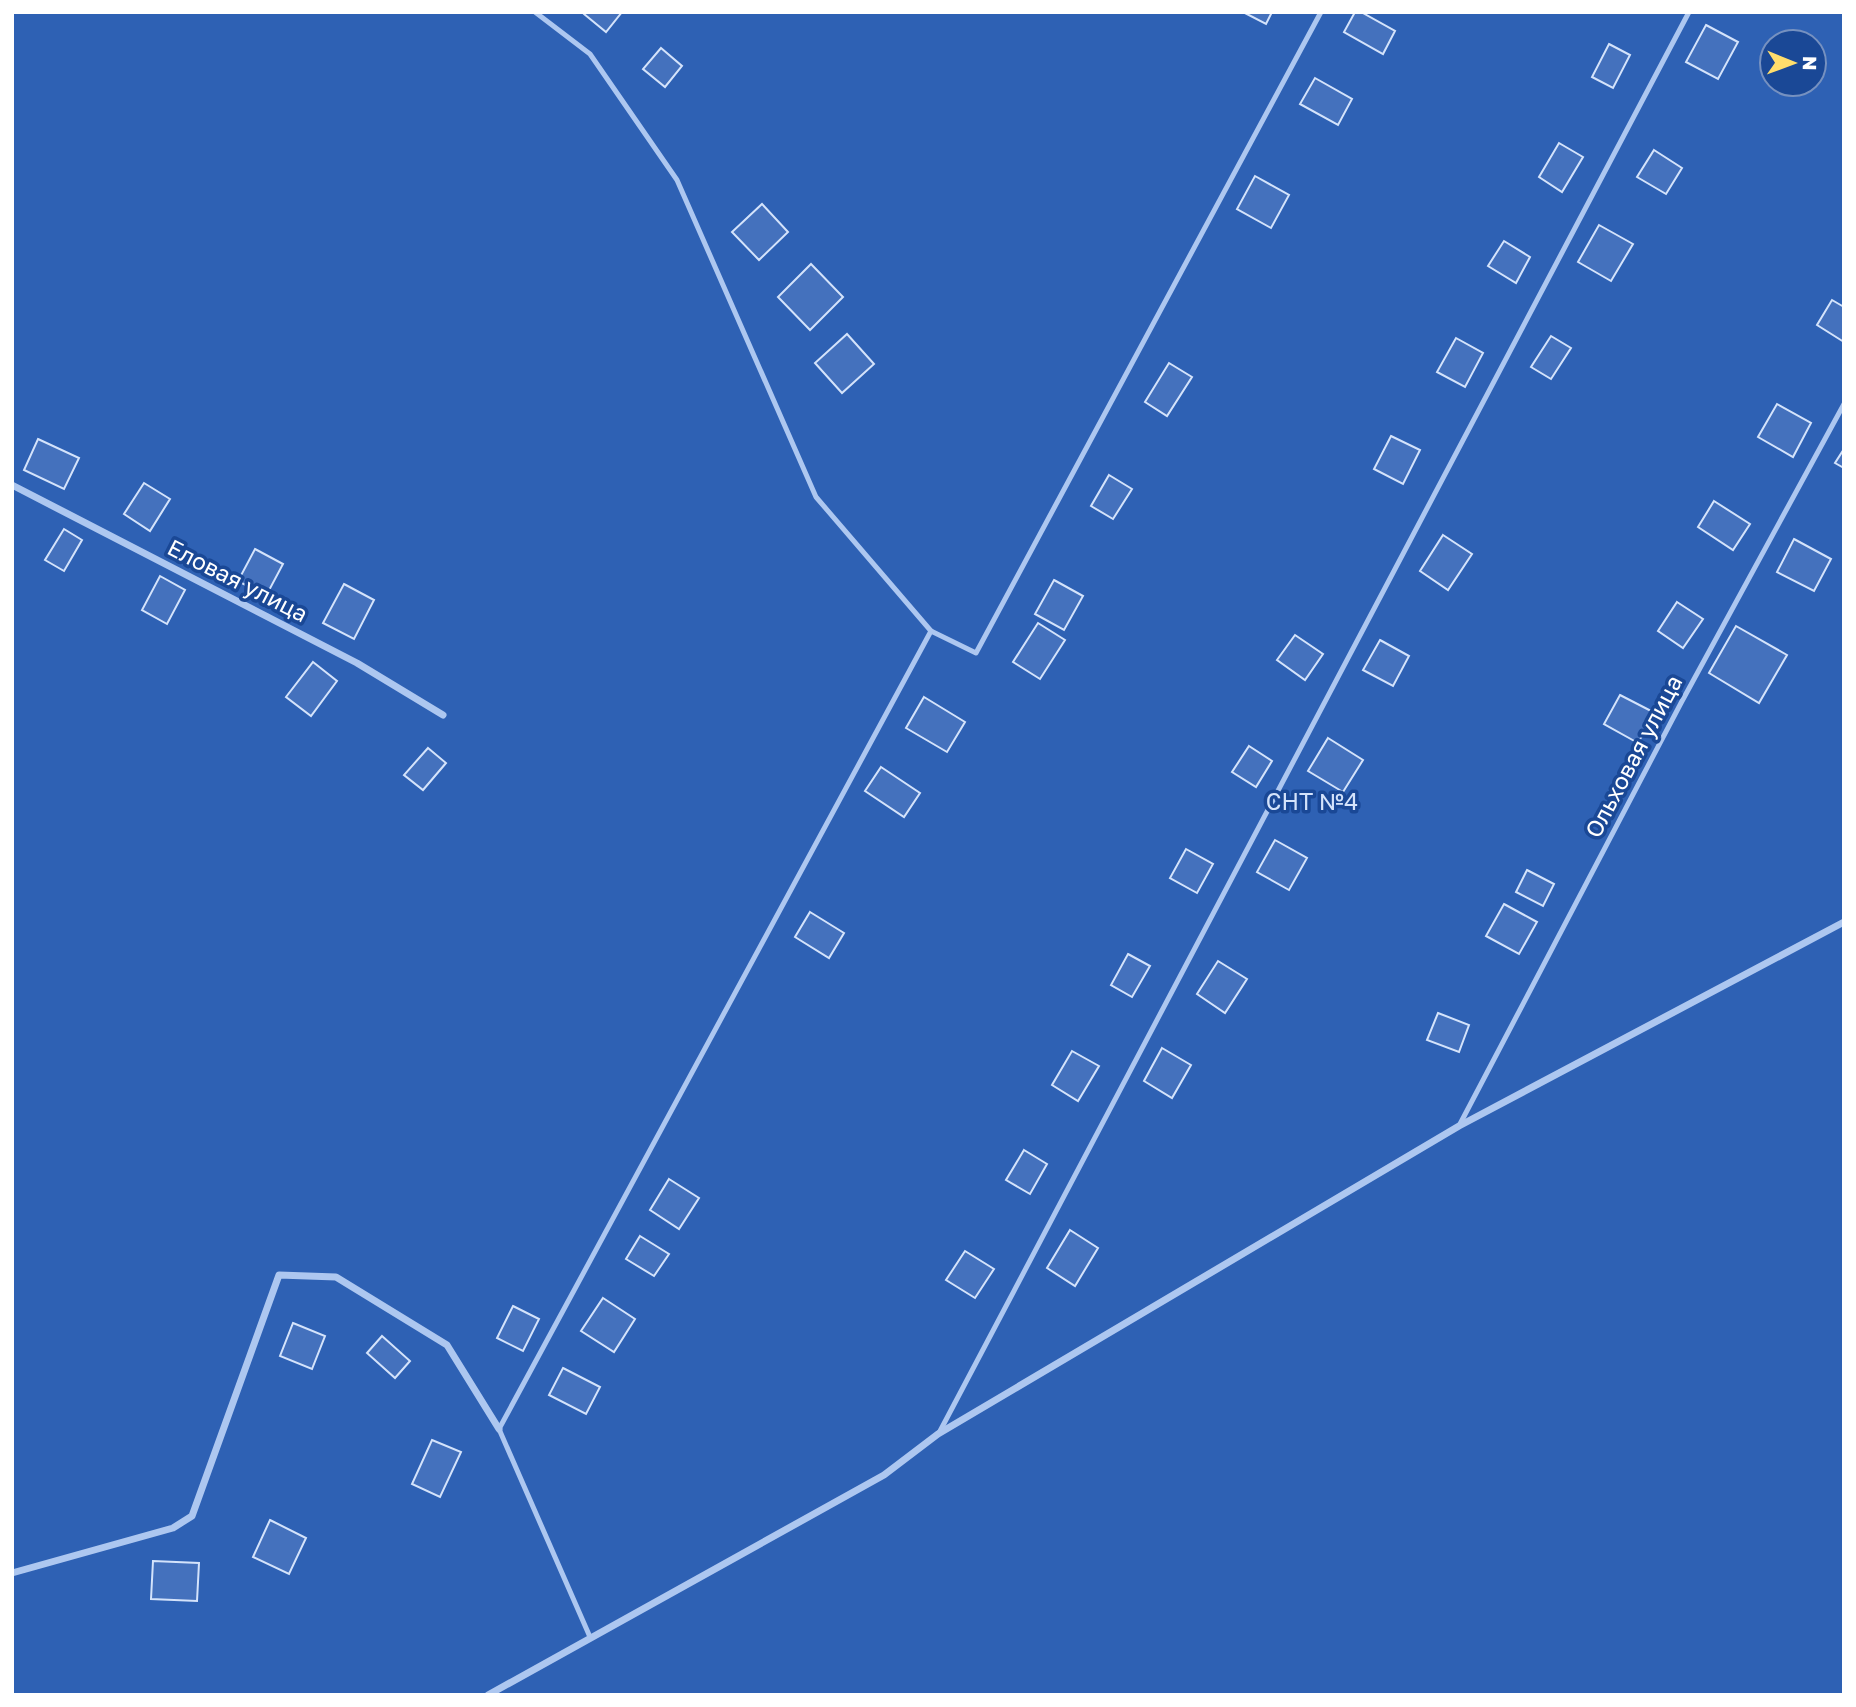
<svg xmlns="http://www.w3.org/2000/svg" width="1856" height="1707" viewBox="0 0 1856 1707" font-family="'Golos Text',sans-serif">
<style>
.green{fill:#2e61b4;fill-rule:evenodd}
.building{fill:#4471bd;stroke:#d4e3fb;stroke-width:2}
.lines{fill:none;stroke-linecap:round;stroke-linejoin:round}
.lane{stroke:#adc7f0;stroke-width:5}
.street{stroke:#adc7f0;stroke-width:7}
.labels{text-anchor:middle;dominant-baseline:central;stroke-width:7;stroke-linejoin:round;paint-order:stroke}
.street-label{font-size:23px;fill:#fff;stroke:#1a4896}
.park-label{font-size:23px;fill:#d4e3fb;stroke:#1a4896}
</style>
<rect width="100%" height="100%" fill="#1a4896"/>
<path class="green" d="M12,12H1844V1695H12ZM1772,42H1814V84H1772Z"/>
<g class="building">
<polygon points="585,12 622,12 606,32 584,14"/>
<polygon points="1243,12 1272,12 1266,24"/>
<polygon points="1355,12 1361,12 1395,31 1383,54 1344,32"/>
<polygon points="1706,25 1738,42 1718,79 1686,62"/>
<polygon points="1609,44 1630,55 1613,88 1592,77"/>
<polygon points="661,48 682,66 665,87 643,69"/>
<polygon points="1315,78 1352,99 1338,125 1300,104"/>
<polygon points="1559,143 1583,157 1562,192 1539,177"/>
<polygon points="1654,150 1682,168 1666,194 1637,177"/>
<polygon points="1255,176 1289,195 1271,228 1237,209"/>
<polygon points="762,204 788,232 759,260 732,232"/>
<polygon points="1599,225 1633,244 1611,281 1578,262"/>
<polygon points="1504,241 1530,257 1516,283 1488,266"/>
<polygon points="811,264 843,297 810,330 778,297"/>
<polygon points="1832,300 1844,307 1844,342 1817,325"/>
<polygon points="847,334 874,364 842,393 815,363"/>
<polygon points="1551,336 1571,348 1551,379 1531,367"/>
<polygon points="1456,338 1483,353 1465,387 1437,372"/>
<polygon points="1169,363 1192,377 1167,416 1145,402"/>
<polygon points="1777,404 1811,423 1793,457 1758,437"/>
<polygon points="1391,436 1420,450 1403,484 1374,469"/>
<polygon points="38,439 79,458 64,489 24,470"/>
<polygon points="1844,449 1844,468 1835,463"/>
<polygon points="1109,475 1132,489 1113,519 1091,506"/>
<polygon points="144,483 170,499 150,531 124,514"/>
<polygon points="1714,501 1750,524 1733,550 1698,527"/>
<polygon points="64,529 82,540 64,571 45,560"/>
<polygon points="1443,535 1472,554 1448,590 1420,571"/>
<polygon points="1794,539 1831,559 1814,591 1777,572"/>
<polygon points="255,549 283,564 266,596 238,581"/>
<polygon points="160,576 185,590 167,624 142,610"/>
<polygon points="1054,580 1083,596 1064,630 1035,614"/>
<polygon points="344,584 374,600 354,639 323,623"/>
<polygon points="1677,602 1703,619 1683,648 1658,631"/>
<polygon points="1038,623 1065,640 1040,679 1013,662"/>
<polygon points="1736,626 1787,655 1759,703 1709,673"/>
<polygon points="1295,635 1323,654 1305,680 1277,660"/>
<polygon points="1380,640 1409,656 1393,686 1363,670"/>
<polygon points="313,662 337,681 311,716 286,697"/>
<polygon points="1620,695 1655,713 1638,743 1604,724"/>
<polygon points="924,697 965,722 947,752 906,728"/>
<polygon points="1328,738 1363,760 1343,792 1308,771"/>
<polygon points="1249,746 1272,761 1256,787 1232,772"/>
<polygon points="428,748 446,763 423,790 404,775"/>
<polygon points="881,767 920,793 904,817 865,791"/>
<polygon points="1275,840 1307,858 1289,890 1257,872"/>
<polygon points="1186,849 1213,864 1197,893 1170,878"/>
<polygon points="1527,870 1554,884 1543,906 1516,892"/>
<polygon points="1504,904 1537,922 1519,954 1486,936"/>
<polygon points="810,912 844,933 829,958 795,937"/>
<polygon points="1128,954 1150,966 1132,997 1111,985"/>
<polygon points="1218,961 1247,979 1225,1013 1197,994"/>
<polygon points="1438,1013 1469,1025 1459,1052 1427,1040"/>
<polygon points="1162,1048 1191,1065 1172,1098 1144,1081"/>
<polygon points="1072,1051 1099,1066 1078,1101 1052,1085"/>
<polygon points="1024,1150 1047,1164 1030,1194 1006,1180"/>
<polygon points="669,1179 699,1198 679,1229 650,1210"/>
<polygon points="1070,1230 1098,1248 1075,1286 1047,1268"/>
<polygon points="640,1236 669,1254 654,1276 626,1259"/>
<polygon points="965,1251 994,1269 975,1298 946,1280"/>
<polygon points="603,1298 635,1319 614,1352 581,1331"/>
<polygon points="513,1306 539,1319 523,1351 497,1338"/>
<polygon points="293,1323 325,1336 312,1369 280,1356"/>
<polygon points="382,1336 410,1361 395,1378 367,1353"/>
<polygon points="563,1368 600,1387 586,1414 549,1395"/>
<polygon points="432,1440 461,1452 440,1497 412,1484"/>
<polygon points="270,1520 306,1538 289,1574 253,1557"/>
<polygon points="153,1561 199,1563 197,1601 151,1599"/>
</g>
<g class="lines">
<g class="lane">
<polyline points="535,12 590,54 677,180 816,497 931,631"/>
<polyline points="1460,1124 1681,703 1844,404"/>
<polyline points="939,1433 1689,12"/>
<polyline points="590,1637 499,1429 931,631 976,653 1321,12"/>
</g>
<g class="street">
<polyline points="12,485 357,663 443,715"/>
<polyline points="12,1573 173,1528 192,1516 279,1275 336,1277 447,1345 499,1429"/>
<polyline points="488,1695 884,1475 938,1434 1459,1126 1844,922"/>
</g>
</g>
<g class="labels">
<g class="street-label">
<text transform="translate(238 580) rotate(27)">Еловая улица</text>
<text transform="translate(1633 756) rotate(-62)">Ольховая улица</text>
</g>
<g class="park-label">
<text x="1312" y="801">СНТ №4</text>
</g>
</g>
<rect width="1856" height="1707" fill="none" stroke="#ffffff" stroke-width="28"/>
<g transform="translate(1793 63) rotate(91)"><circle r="33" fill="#1a4896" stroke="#7691c0" stroke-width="2"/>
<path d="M0-5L12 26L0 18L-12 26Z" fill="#ffde6c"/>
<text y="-10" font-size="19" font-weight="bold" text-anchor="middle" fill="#ffffff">N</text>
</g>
</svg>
